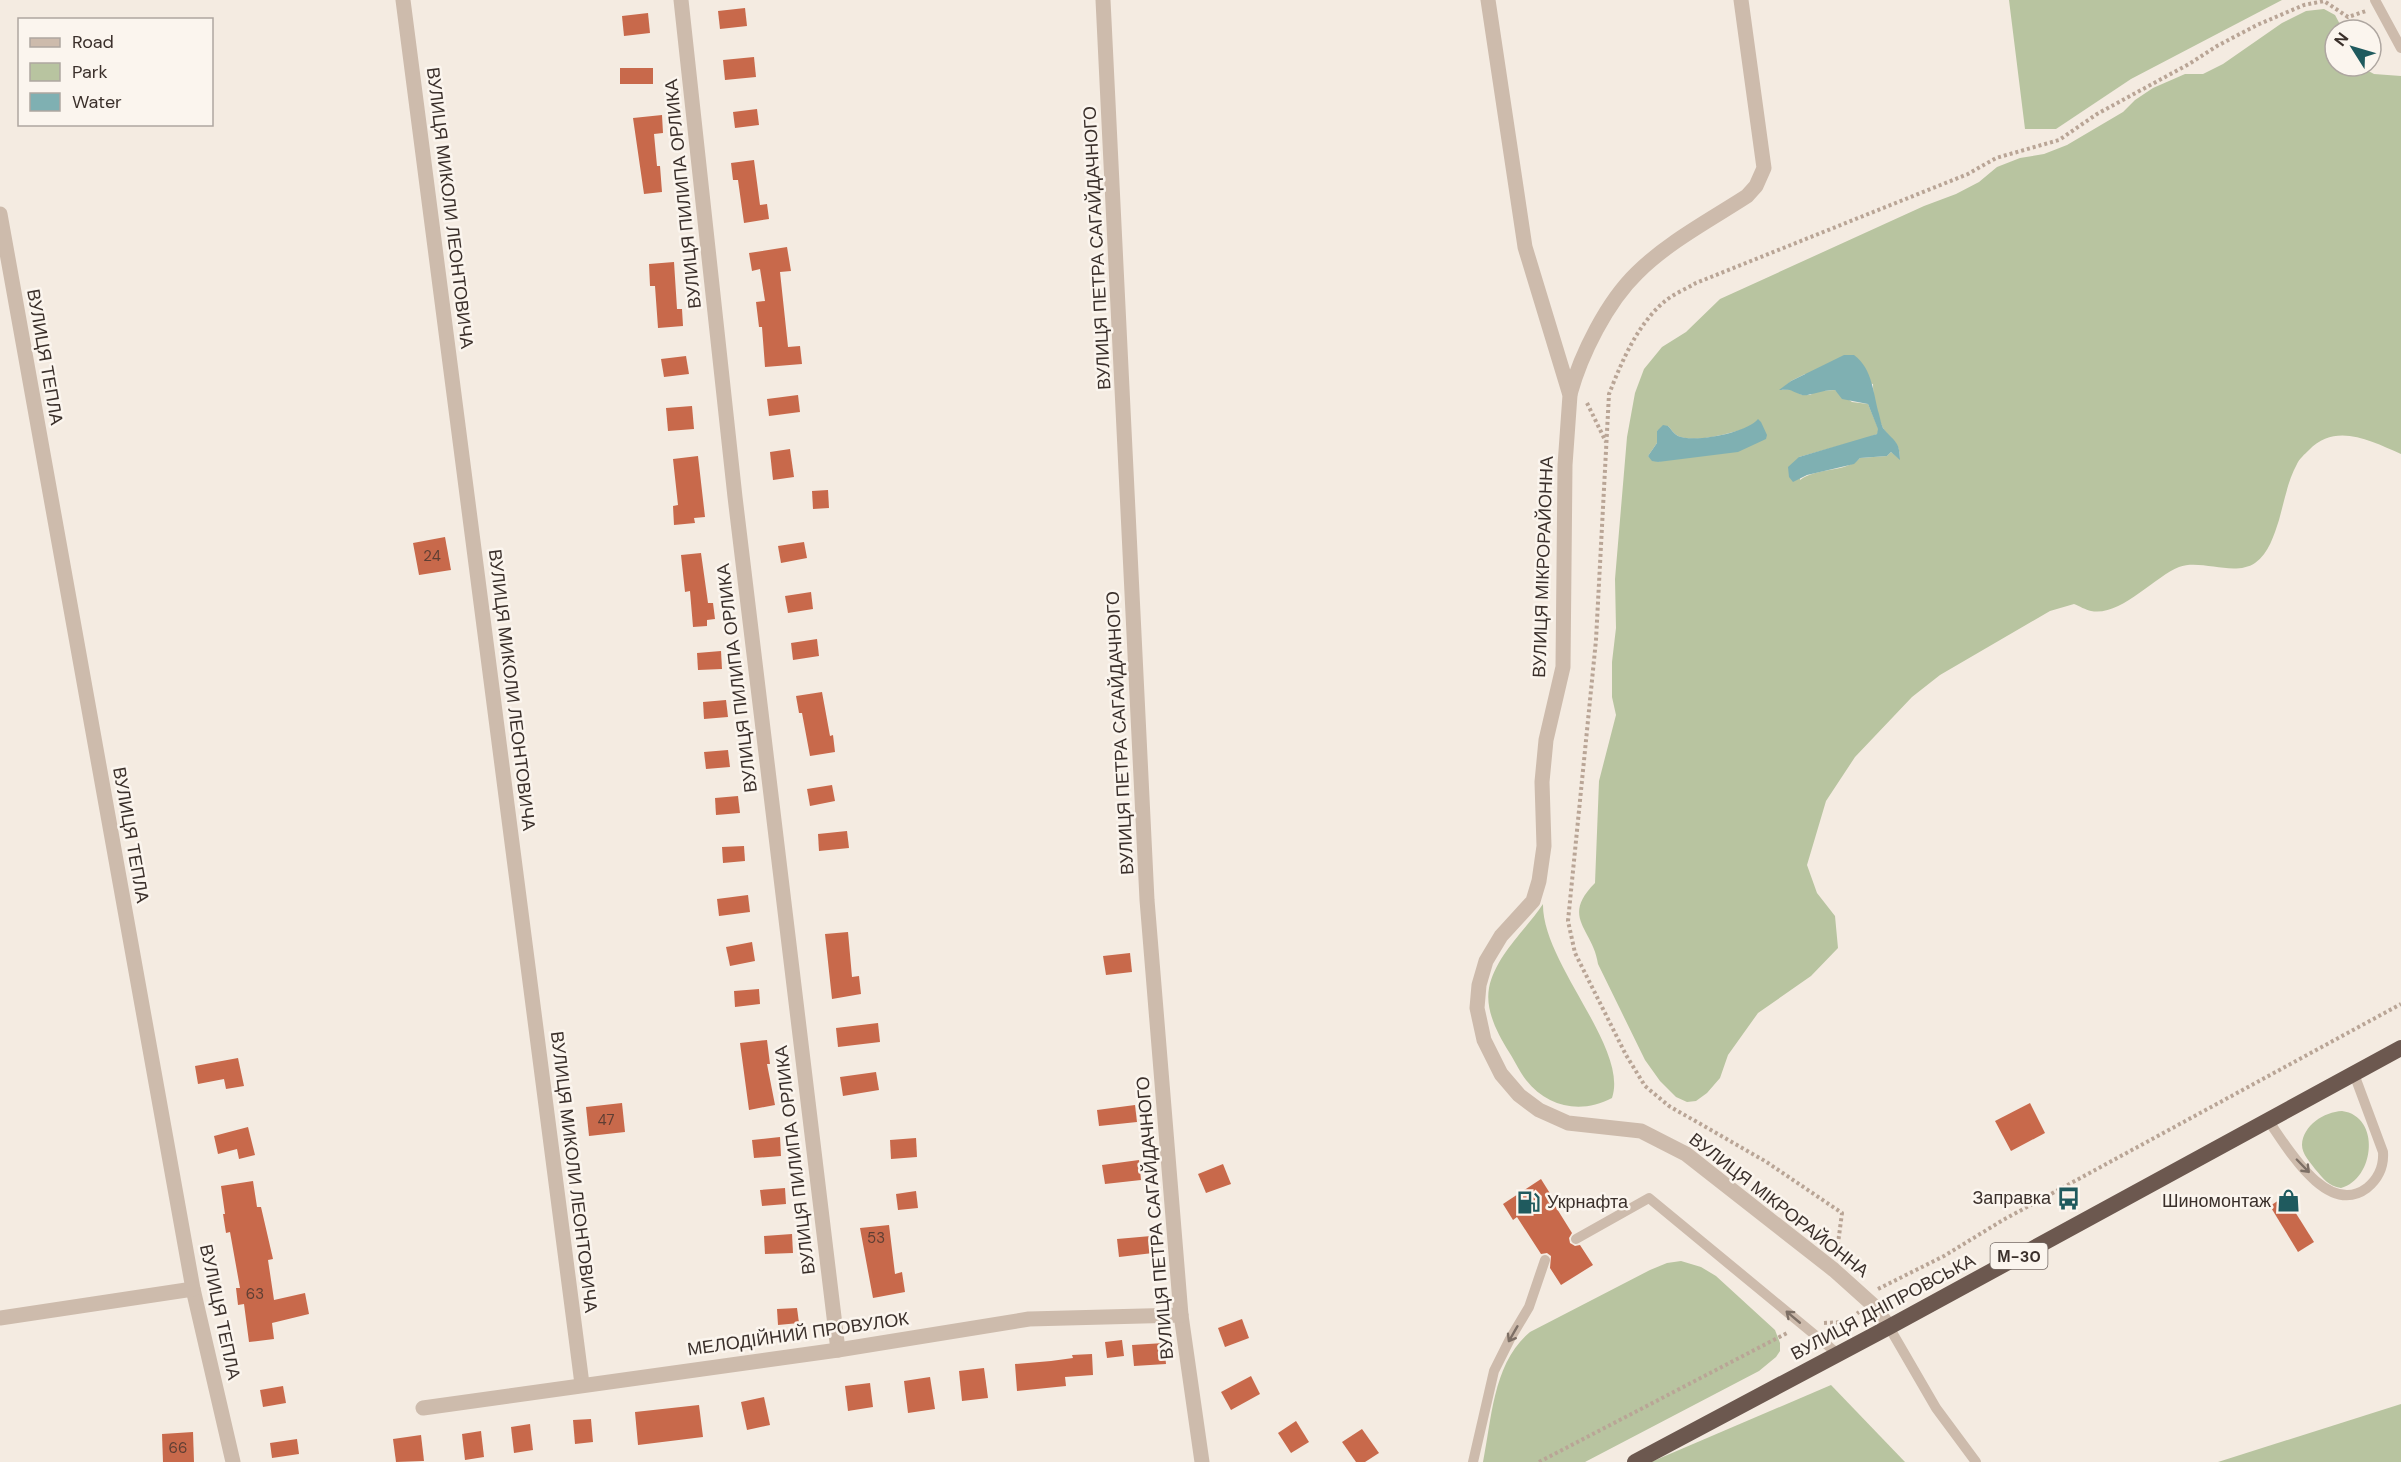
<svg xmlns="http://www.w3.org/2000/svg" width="2401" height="1462" viewBox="0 0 2401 1462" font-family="'DM Sans',sans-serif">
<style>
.green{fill:#b8c4a0;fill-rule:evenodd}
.water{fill:#7fb0b2}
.building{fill:#c8694b}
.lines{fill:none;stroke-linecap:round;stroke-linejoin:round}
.path{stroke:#b9a596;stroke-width:4;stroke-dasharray:3 3;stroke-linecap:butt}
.service{stroke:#cdbbac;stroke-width:10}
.minor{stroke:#cdbbac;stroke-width:15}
.trunk{stroke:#6c584f;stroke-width:16}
.oneway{stroke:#7d6f65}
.labels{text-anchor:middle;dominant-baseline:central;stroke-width:5;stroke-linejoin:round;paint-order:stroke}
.number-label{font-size:15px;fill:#5e3e33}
.shield{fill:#fbf5ee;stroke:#756b66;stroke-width:1.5}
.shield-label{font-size:16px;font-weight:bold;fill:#3b302b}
.street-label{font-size:18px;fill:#3b302b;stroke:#fbf5ee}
.poi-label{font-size:18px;fill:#3b302b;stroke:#fbf5ee;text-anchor:end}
</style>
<rect width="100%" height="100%" fill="#f4ebe1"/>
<g class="green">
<polygon points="2009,0 2282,0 2131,79 2056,129 2025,129"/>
<path d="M2324,9L2335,15L2343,30H2335V66H2359L2374,74L2401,76V454C2371,441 2336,422 2309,450C2305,454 2299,459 2297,464C2288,480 2284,502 2279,520C2274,535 2269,553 2255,563C2234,577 2202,559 2179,567C2154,577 2120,617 2091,611C2086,610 2079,606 2074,604L2050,611L1940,675L1912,697L1855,757L1826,801L1807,865L1817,893L1835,916L1838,948L1811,976L1758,1013L1728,1055L1720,1078L1707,1093L1696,1101L1687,1102L1676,1097L1660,1081L1645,1060L1598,964C1593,929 1560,918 1595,883L1599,781L1616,715L1612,697V662L1616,628L1615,579L1627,437L1635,393L1644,369L1662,347L1686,332L1720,299L1924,206L1956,194L1979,182L1997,167L2020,158L2044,154L2067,145L2123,112L2135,100L2153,88L2185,74H2203L2223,64L2282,23L2306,11ZM1805,374L1873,384C1873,397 1876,414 1882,426C1890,441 1900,440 1900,459L1891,452L1887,456L1860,458C1845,473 1817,467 1800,480L1799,457L1867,438L1877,434L1879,430L1868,404L1852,402L1835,390L1817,391L1810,395H1802L1791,389L1781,390L1791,381ZM1668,426C1671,429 1674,434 1678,436C1696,444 1735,432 1753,426L1658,462L1648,456L1657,443V431Z"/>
<path d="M1543,904C1542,963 1629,1048 1612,1098C1582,1114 1548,1108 1526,1080C1519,1071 1515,1061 1509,1052C1498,1034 1485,1011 1489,988C1496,955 1525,931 1543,904Z"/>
<path d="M2342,1111C2381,1116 2375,1179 2341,1188C2328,1186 2323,1178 2315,1169C2310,1162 2302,1154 2302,1145C2303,1125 2324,1112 2342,1111Z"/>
<path d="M1681,1261L1701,1267L1716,1276L1775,1330L1780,1343V1351L1776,1357L1759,1371L1585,1462H1483C1492,1418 1493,1363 1530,1332L1650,1270L1667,1263Z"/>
<polygon points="1831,1385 1905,1462 1651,1462"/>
<polygon points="2401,1404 2401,1462 2218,1462"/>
</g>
<g class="water">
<path d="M1844,355H1854C1873,369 1873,394 1879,414C1880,418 1881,424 1883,428C1893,441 1900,440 1900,460L1891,452L1887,456L1860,458L1854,464L1807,475L1793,482L1789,477L1788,467L1799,457L1877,434L1878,429L1868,404L1842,399L1835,390C1825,389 1806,397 1802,395C1790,391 1794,389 1779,390L1791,381Z"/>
<path d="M1758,419L1761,422L1767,435L1766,439L1738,452L1658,462L1652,461L1648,456L1657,443V431L1663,425L1668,426C1671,429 1674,434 1678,436C1694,443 1747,433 1758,419Z"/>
</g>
<g class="building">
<polygon points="745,8 747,26 720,29 718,11"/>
<polygon points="648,13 650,33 624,36 622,16"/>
<polygon points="754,57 756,77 725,80 723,60"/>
<rect x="620" y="68" width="33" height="16"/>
<polygon points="757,109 759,125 735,128 733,112"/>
<polygon points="662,115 663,133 654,134 657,166 660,166 662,192 644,194 633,118"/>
<polygon points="754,160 760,205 767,204 769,219 744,223 738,180 733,180 731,163"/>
<polygon points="787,247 791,271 780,272 788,347 800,346 802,364 765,367 762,327 759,327 756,302 765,301 760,269 752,271 749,253"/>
<polygon points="674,262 677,309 682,309 683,326 658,328 655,286 650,286 649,264"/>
<polygon points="686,356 689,374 664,377 661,359"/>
<polygon points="798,395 800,412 769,416 767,399"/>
<polygon points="692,406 694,429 668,431 666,408"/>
<polygon points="790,449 794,477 773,480 770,452"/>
<polygon points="698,456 705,517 694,518 695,523 674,525 673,506 678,505 673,459"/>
<polygon points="828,490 829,508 813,509 812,491"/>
<polygon points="445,537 451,570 419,575 413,543"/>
<polygon points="804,542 807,558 781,563 778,546"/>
<polygon points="701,553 708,603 713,603 715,619 707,620 707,626 693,627 690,591 685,592 681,555"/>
<polygon points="811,592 813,609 788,613 785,596"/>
<polygon points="817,639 819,656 793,660 791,643"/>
<polygon points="721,651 722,669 698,670 697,653"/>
<polygon points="822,692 830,736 833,735 835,752 810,756 802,713 799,713 796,696"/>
<polygon points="726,700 728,717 704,719 703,702"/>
<polygon points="728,750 730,767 706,769 704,752"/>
<polygon points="832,785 835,801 810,806 807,789"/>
<polygon points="738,796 740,813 716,815 715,798"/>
<polygon points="847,831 849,848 819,851 818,834"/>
<polygon points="744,846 745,861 723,863 722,847"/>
<polygon points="748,895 750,912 719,916 717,899"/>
<polygon points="848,932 852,977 859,976 861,994 832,999 825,934"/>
<polygon points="752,942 755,961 730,966 726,947"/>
<polygon points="1130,953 1132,972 1106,975 1103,956"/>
<polygon points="759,989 760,1004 735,1007 734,991"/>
<polygon points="878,1023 880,1042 838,1047 836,1028"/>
<polygon points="767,1040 770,1064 767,1064 775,1105 749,1110 740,1043"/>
<polygon points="238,1058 244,1086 226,1089 224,1079 198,1084 195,1066"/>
<polygon points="876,1072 879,1090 843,1096 840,1077"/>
<polygon points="622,1103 625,1132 589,1136 586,1107"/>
<polygon points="2030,1103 2045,1133 2011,1151 1995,1121"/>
<polygon points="1135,1105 1137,1122 1099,1126 1097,1110"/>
<polygon points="248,1127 255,1155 239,1159 237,1149 218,1154 214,1136"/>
<polygon points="780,1137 781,1156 754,1158 752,1140"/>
<polygon points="916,1138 917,1157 891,1159 890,1140"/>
<polygon points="1139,1160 1141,1180 1105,1184 1102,1165"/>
<polygon points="1223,1164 1231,1184 1206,1193 1198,1174"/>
<polygon points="1541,1179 1551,1195 1549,1196 1572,1233 1569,1238 1570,1243 1575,1246 1580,1245 1593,1265 1561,1285 1550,1268 1551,1256 1547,1253 1541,1254 1517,1217 1513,1220 1503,1204"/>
<polygon points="253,1181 257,1207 261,1207 273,1259 268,1260 274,1300 305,1293 309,1314 272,1323 274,1339 249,1342 244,1304 238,1305 236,1288 240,1288 230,1232 226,1233 223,1214 225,1214 221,1186"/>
<polygon points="785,1188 786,1204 762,1206 760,1190"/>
<polygon points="916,1191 918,1208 898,1210 896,1194"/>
<polygon points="2285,1196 2314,1242 2298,1252 2270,1206"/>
<polygon points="889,1225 895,1274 902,1272 905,1292 873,1298 860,1228"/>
<polygon points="792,1234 793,1253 765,1254 764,1236"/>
<polygon points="1151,1236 1153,1253 1119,1257 1117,1239"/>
<polygon points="797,1308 799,1323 778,1325 777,1309"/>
<polygon points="1242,1319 1249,1338 1225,1347 1218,1328"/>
<polygon points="1122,1340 1124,1356 1107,1358 1105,1342"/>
<polygon points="1164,1343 1166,1364 1134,1366 1132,1345"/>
<polygon points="1092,1354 1093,1375 1065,1377 1066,1386 1017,1391 1015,1364 1051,1361 1073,1358 1072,1355"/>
<polygon points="984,1368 988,1398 962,1401 959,1371"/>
<polygon points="1251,1376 1260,1394 1231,1410 1221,1392"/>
<polygon points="930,1377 935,1409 908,1413 904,1381"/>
<polygon points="870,1383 873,1407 848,1411 845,1386"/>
<polygon points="283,1386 286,1403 263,1407 260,1390"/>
<polygon points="764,1397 770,1425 747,1430 741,1402"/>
<polygon points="699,1405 703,1437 638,1445 635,1412"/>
<polygon points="591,1419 593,1442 575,1444 573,1420"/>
<polygon points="1296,1421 1309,1442 1291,1453 1278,1433"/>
<polygon points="530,1424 533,1450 514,1453 511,1427"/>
<polygon points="1362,1429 1379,1453 1365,1462 1356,1462 1342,1442"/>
<polygon points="481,1431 484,1457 465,1460 462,1434"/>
<polygon points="193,1432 194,1462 163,1462 162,1434"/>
<polygon points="421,1435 424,1461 396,1462 393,1439"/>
<polygon points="297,1439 299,1454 272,1458 270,1443"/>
</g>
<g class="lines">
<g class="path">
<polyline points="1587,403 1606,442"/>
<path d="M1837,1251L1842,1213L1765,1161L1669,1106L1645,1086L1626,1055L1575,953L1568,921L1596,640L1609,394C1622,361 1637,325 1664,302C1673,294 1686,289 1696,283L1968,174L1996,158L2059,140L2097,114L2189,64L2217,46L2257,25L2304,5L2324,1L2348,17L2366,11"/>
<polyline points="1878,1289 1944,1256 2003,1220 2401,1004"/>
<polyline points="1824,1323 1846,1322 1859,1312"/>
<polyline points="1539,1462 1789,1332"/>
</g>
<g class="service">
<polyline points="2375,0 2401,48"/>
<path d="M2268,1120C2287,1147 2327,1218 2367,1188C2379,1178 2384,1167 2383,1152L2354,1074"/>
<polyline points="1576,1239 1649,1198 1838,1354"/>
<polyline points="1889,1327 1936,1408 1976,1462"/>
<polyline points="1473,1462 1494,1371 1510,1339 1529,1307 1545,1260"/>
</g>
<g class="minor">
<polyline points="403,0 582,1384"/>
<polyline points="681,0 735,497 838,1350"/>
<polyline points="1103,0 1147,900 1181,1315 1202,1462"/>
<polyline points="1488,0 1525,247 1570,395 1565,465 1563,667 1546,740 1542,782 1544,846 1539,881 1533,901 1501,936 1486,961 1479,985 1477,1008 1484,1040 1501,1074 1519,1095 1539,1110 1568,1123 1641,1131 1686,1154 1834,1270 1873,1305 1889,1327"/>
<polyline points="0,214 193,1289 233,1462"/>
<path d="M1570,394C1581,354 1607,302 1637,273C1668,242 1710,220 1747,196L1756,186L1764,168L1741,0"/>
<polyline points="0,1318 193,1289"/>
<polyline points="423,1408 838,1350 1029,1319 1181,1315"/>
</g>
<polyline class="trunk" points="1635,1462 1889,1327 2401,1048"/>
</g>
<defs><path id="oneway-shaft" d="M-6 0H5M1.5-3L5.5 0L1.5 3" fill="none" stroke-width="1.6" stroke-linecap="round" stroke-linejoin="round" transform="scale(1.5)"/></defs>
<g class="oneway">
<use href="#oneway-shaft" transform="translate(2303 1166) rotate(46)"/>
<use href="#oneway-shaft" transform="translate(1793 1317) rotate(-140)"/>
<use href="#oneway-shaft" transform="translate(1513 1334) rotate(120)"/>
</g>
<defs>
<symbol id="bus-bare" viewBox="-9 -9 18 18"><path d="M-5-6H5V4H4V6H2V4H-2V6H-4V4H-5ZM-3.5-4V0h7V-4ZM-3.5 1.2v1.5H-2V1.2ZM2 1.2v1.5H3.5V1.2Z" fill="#1f5a5e" stroke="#fbf5ee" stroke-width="2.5" paint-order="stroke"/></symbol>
<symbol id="shop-bare" viewBox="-9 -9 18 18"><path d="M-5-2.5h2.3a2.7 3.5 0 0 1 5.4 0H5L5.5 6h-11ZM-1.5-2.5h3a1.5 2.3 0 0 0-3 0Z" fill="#1f5a5e" stroke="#fbf5ee" stroke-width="2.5" paint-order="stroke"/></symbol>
<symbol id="fuel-bare" viewBox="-9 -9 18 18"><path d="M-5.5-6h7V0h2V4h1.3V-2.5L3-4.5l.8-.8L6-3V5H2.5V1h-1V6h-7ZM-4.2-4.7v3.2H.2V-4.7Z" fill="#1f5a5e" stroke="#fbf5ee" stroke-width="2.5" paint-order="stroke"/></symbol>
</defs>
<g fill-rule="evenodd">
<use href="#bus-bare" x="2052" y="1182" width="33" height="33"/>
<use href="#shop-bare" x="2272" y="1184" width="33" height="33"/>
<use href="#fuel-bare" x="1512" y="1186" width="33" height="33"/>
</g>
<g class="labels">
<g class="number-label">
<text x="432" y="556">24</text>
<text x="606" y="1120">47</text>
<text x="876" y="1238">53</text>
<text x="255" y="1294">63</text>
<text x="178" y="1448">66</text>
</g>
<rect class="shield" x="1990.5" y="1243" width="57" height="26" rx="4.5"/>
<g class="shield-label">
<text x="2019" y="1256">М-30</text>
</g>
<g class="street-label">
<text transform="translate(683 194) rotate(-96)">ВУЛИЦЯ ПИЛИПА ОРЛИКА</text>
<text transform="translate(450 208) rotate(83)">ВУЛИЦЯ МИКОЛИ ЛЕОНТОВИЧА</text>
<text transform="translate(1097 248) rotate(-93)">ВУЛИЦЯ ПЕТРА САГАЙДАЧНОГО</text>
<text transform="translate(45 357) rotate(80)">ВУЛИЦЯ ТЕПЛА</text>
<text transform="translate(1543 567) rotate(-88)">ВУЛИЦЯ МІКРОРАЙОННА</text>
<text transform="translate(737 678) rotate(-97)">ВУЛИЦЯ ПИЛИПА ОРЛИКА</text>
<text transform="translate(512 690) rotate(83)">ВУЛИЦЯ МИКОЛИ ЛЕОНТОВИЧА</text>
<text transform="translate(1120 733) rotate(-93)">ВУЛИЦЯ ПЕТРА САГАЙДАЧНОГО</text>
<text transform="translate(131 835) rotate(80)">ВУЛИЦЯ ТЕПЛА</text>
<text transform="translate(795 1160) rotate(-97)">ВУЛИЦЯ ПИЛИПА ОРЛИКА</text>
<text transform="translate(574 1172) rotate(83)">ВУЛИЦЯ МИКОЛИ ЛЕОНТОВИЧА</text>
<text transform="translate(1779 1205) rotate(38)">ВУЛИЦЯ МІКРОРАЙОННА</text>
<text transform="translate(1155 1218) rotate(-95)">ВУЛИЦЯ ПЕТРА САГАЙДАЧНОГО</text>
<text transform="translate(1883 1307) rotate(-28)">ВУЛИЦЯ ДНІПРОВСЬКА</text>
<text transform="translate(220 1312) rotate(78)">ВУЛИЦЯ ТЕПЛА</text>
<text transform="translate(798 1334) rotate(-8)">МЕЛОДІЙНИЙ ПРОВУЛОК</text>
</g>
<g class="poi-label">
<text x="2051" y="1198">Заправка</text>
<text x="2271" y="1201">Шиномонтаж</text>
<text x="1547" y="1202" text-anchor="start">Укрнафта</text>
</g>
</g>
<rect x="18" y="18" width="195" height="108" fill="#fbf5ee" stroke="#aea6a0" stroke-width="1.5"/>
<rect x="30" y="38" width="30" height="9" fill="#cdbbac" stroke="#aea6a0" stroke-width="1.5"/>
<text x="72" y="48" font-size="18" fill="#3b302b">Road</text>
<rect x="30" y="63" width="30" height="18" fill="#b8c4a0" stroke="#aea6a0" stroke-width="1.5"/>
<text x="72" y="78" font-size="18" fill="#3b302b">Park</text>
<rect x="30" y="93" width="30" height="18" fill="#7fb0b2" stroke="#aea6a0" stroke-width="1.5"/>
<text x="72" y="108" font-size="18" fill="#3b302b">Water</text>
<g transform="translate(2353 48) rotate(307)"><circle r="28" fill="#fbf5ee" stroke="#aea6a0" stroke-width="1.5"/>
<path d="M0-4.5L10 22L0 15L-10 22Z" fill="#1f5a5e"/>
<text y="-9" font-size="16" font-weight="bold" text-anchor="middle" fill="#3b302b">N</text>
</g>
</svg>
